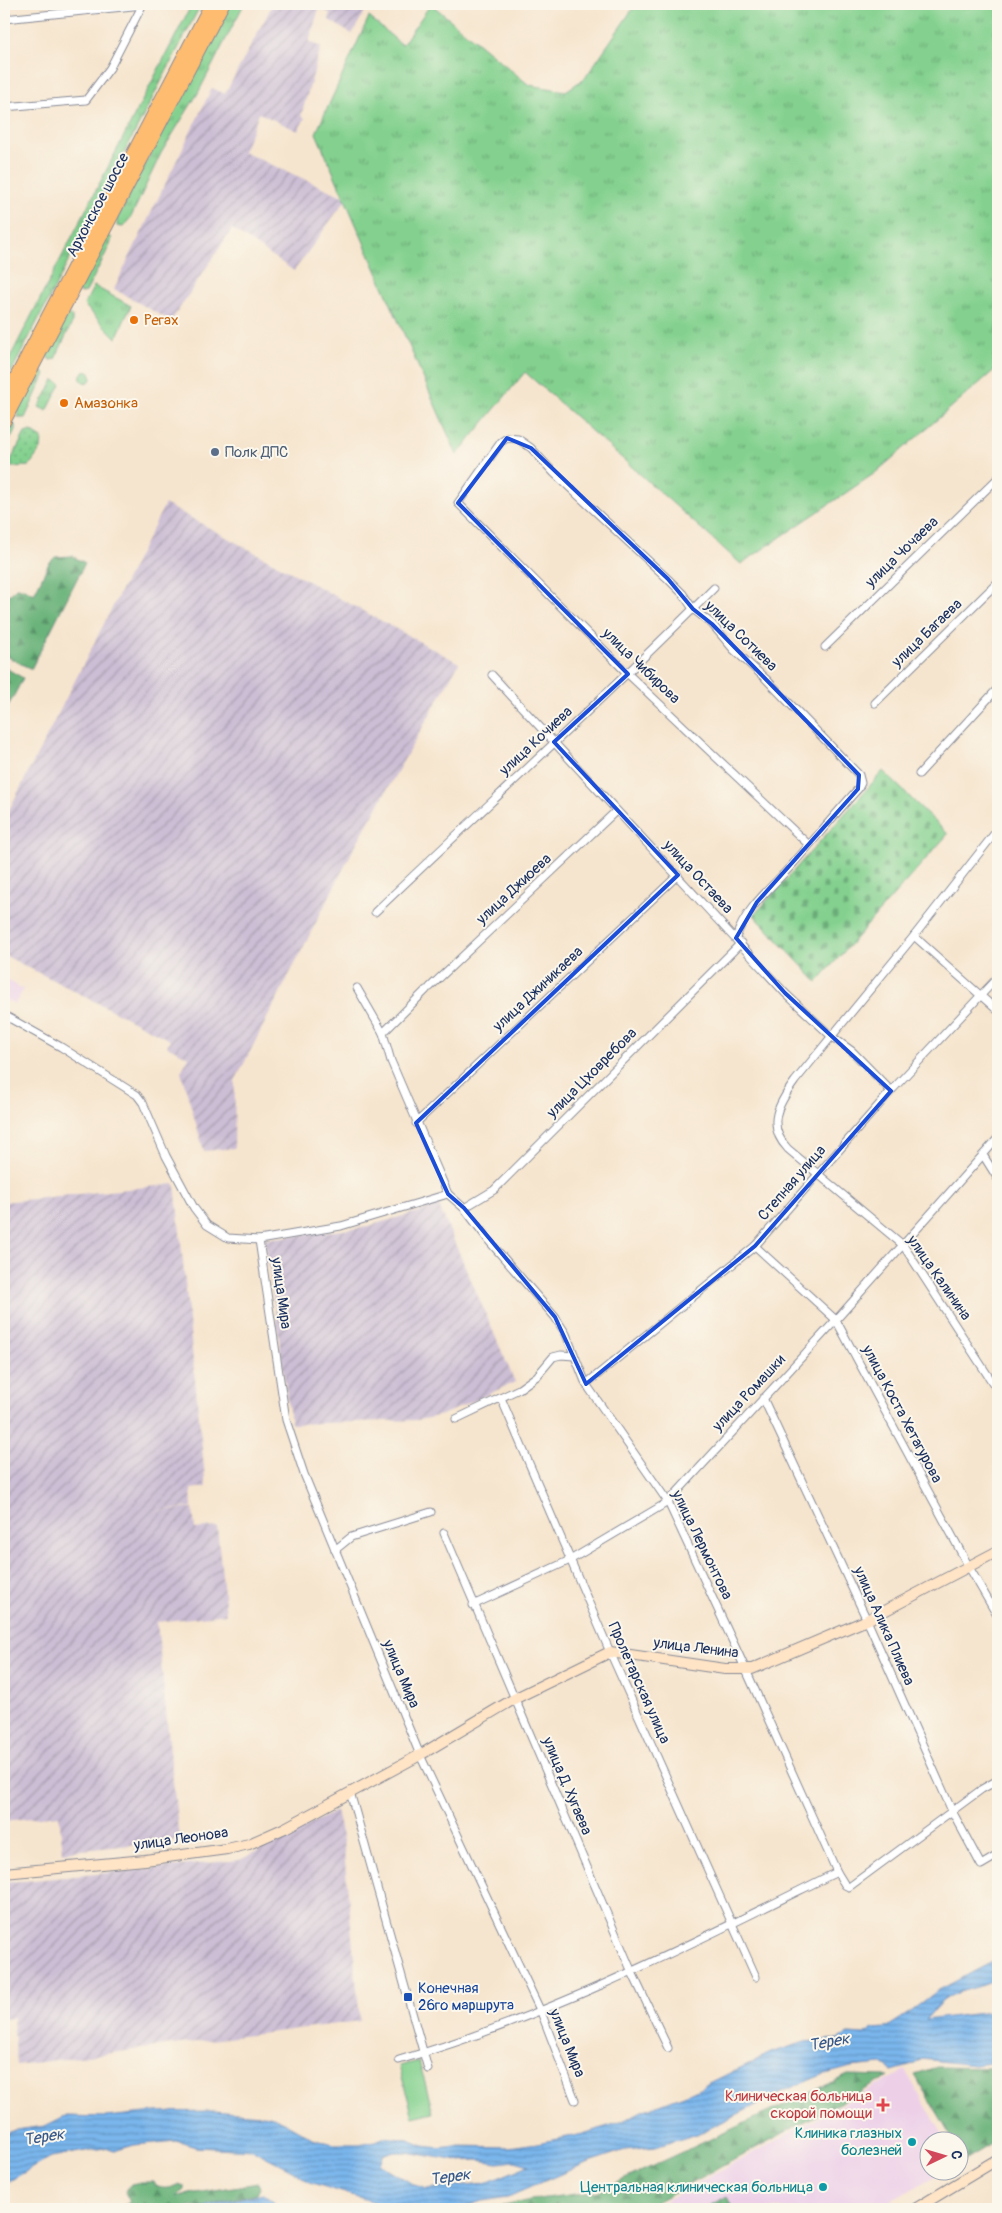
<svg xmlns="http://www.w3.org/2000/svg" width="1002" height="2213" viewBox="0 0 1002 2213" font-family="Pangolin,sans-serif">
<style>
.built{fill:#edd0e8}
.industrial{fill:url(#industrial-furrows)}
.grass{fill:url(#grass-tufts);stroke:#508076}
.forest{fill:url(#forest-firs);stroke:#43716c}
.cemetery{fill:url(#cemetery-stones);stroke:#508076}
.park{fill:url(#park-dots);stroke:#508076}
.pitch{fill:#84d18f;stroke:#508076}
.water{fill:url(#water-rules);stroke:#4a72a5;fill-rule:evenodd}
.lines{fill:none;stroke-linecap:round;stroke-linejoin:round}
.street-casing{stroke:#888a96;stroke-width:9}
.secondary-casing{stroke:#888a96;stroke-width:12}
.highway-casing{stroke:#888a96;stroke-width:14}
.street{stroke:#fff;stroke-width:7}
.secondary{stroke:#ffe4c6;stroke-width:10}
.highway{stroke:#febc70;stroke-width:12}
.marked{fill:none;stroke:#1d4ed8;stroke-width:4;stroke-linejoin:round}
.food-dot{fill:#e8710a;stroke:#fbf7ec;stroke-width:2}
.service-dot{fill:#5c6f8a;stroke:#fbf7ec;stroke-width:2}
.transit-dot{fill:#1a4fb4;stroke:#fbf7ec;stroke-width:2}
.health-dot{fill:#e0444e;stroke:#fbf7ec;stroke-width:2}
.culture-dot{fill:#0f9aa8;stroke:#fbf7ec;stroke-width:2}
.labels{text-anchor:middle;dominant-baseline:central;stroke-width:4;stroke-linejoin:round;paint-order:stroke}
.street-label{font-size:15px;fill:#1b2f5e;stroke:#fbf7ec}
.food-label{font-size:15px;fill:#c56008;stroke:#fbf7ec;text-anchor:start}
.service-label{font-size:15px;fill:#4e5e75;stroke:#fbf7ec;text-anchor:start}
.transit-label{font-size:15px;fill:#164399;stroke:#fbf7ec;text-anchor:start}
.health-label{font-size:15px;fill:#be3a42;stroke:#fbf7ec;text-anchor:end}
.culture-label{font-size:15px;fill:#0d838f;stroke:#fbf7ec;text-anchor:end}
.water-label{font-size:16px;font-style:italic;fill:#385889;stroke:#fbf7ec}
</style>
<defs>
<pattern id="industrial-furrows" width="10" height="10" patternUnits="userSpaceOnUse" patternTransform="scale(1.25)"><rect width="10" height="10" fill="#ccbed4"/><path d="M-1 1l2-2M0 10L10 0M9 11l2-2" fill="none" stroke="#a59baf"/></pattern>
<pattern id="grass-tufts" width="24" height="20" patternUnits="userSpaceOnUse" patternTransform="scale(1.25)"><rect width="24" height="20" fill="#84d18f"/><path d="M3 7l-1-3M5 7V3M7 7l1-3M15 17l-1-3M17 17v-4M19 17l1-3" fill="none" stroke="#6baa78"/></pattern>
<pattern id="forest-firs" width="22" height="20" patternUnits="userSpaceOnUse" patternTransform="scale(1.25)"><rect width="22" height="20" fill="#6bb37a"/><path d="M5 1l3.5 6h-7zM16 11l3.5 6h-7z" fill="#579267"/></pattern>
<pattern id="cemetery-stones" width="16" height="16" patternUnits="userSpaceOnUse" patternTransform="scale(1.25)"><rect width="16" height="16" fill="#84d18f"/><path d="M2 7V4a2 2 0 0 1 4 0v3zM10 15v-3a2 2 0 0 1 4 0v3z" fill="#6baa78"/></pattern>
<pattern id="park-dots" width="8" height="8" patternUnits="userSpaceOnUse" patternTransform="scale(1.25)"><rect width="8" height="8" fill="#84d18f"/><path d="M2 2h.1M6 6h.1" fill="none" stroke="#6baa78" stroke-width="1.8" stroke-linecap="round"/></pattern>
<pattern id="water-rules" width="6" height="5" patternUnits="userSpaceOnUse" patternTransform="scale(1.25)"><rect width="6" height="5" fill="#7ab6ec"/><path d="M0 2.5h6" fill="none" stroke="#6394c2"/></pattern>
</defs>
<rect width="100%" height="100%" fill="#fbf7ec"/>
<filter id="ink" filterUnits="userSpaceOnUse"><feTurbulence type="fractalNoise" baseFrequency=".02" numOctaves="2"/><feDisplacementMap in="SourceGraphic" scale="10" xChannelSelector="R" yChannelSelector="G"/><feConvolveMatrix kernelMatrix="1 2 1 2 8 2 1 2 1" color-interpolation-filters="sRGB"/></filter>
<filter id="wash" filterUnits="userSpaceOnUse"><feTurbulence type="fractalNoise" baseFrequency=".0096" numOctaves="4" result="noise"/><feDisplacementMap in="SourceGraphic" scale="20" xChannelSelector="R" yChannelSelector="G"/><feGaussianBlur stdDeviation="1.12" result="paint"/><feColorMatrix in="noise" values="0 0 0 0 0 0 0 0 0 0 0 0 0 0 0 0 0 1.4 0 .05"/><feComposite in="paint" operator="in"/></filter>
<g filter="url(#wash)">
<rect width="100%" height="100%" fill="#f6e5ce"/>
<g class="built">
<polygon points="4,977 23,990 15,1004 4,999"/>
<polygon points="905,2070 946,2140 930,2140 930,2170 945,2171 876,2209 650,2209"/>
</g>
<g class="industrial">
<polygon points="273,4 352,4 365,11 352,34 329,20 330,13 319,8 309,42 321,47 301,116 305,118 298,131 259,113 243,152 347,198 294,271 232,229 171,321 114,289 212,88 225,94"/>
<polygon points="165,504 459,663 355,846 235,1081 234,1148 204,1151 181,1072 189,1057 167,1046 170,1040 4,955 4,820"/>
<polygon points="175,1184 206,1487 191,1489 192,1507 148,1512 193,1508 195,1529 217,1527 226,1614 157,1622 179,1840 63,1852 59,1815 4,1821 4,1202"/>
<polygon points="439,1206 515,1382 442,1415 418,1420 291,1424 265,1239 361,1228"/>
<polygon points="336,1811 343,1841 360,2021 17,2065 13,2018 4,2019 4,1883 240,1860"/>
</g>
<g class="grass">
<polygon points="192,4 201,4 4,386 4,369"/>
<polygon points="228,4 244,4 198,93 161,153 131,217 123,227 117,226 117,219"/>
<polygon points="431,4 529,85 566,91 585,78 636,4 998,4 998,367 875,473 741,564 525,372 457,455 316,133 369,17 402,45"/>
<polygon points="107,234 112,238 110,245 86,292 82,293 77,291"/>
<polygon points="94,286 131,306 116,338 84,305"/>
<polygon points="67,315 70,315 72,317 72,323 55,359 50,360 45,354"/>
<path d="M41,371L45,374L25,418H19C13,408 31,376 41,371Z"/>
<circle cx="86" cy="377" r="5.5"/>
<polygon points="54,380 61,384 47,411 39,407"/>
<polygon points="10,423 15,425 15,430 4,451 4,430"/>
</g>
<g class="forest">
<polygon points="72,556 85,563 31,669 4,655 4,595 11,594 16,588 22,588 34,594 49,563 55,557"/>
<path d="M4,667L23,678C19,686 8,708 4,711Z"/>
<polygon points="937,2067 998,2068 998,2140 965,2160 960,2152 960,2140 953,2140 914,2074"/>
<polygon points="848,2075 889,2076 643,2209 491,2209 530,2200 599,2191"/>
<path d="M141,2182H154L156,2186C164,2190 171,2188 179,2184L184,2186V2190L177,2196L258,2183L260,2187L257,2193L208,2205L207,2209H198L197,2206L182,2209H117L130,2202L125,2192L131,2184Z"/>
<polygon points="727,2196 735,2209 703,2209"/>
</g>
<polygon class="cemetery" points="883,771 948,834 817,982 754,915"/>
<polygon class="park" points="31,431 42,438 41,449 29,466 10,467 9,464 25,433"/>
<polygon class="pitch" points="419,2061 433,2112 413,2117 399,2066"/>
<g class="water">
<path d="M998,1959V1978C982,1989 960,1988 944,2000C937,2005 931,2014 925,2020L998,2011V2062L974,2065L922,2059L913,2065L892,2071L882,2064L851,2067L822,2075L788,2089L700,2133L655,2147L625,2150L586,2163L508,2197L482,2201L458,2209H397L309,2182L294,2171L253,2150L196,2147L176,2141L134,2145L114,2151L106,2148L91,2150L51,2157L4,2184V2134L16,2130L45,2126L65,2116L106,2117L156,2112L213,2111L273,2116L315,2140L334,2144H359L376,2141L385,2137L409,2140L423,2146L440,2148L455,2146L509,2147L537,2143L583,2134L621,2122L642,2111L689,2093L771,2053L805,2042L839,2039L848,2034L864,2035L873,2029L886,2028L906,2015L937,1991ZM390,2152H407L458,2161L478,2160L498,2163L515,2161L529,2165L486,2183L427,2189L414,2185L380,2164L383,2155Z"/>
<polygon points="263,2193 273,2201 277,2209 195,2209"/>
</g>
</g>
<g filter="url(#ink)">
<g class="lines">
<defs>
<g id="street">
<polyline points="4,19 143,5"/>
<polyline points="4,87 5,107"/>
<polyline points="4,107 86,100 110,68 143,4"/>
<polyline points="825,647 998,478"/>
<polyline points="492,675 785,993 831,1036 852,1051 891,1091"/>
<polyline points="875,703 998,582"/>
<polyline points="919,774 998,688"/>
<path d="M998,829L914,936L795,1081C779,1103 765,1125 788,1149L903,1245L998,1391"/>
<path d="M375,912C488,804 604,699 714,588"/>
<polyline points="914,936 998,1011"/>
<path d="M736,938C745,908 772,887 792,865C814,840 835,814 858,789L861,783L859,775L766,679L734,650L712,624L693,609L683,594L668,579L554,473L531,448L518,439L507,438L501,442L458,503L628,674L809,845"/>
<polyline points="430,987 616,811"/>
<polyline points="357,988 383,1033 391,1061 448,1194 464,1208 494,1190 741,943"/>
<polyline points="4,1015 61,1047 137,1095 143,1103 166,1156 194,1208 207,1225 228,1238 259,1240 341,1226 448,1194"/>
<polyline points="383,1033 426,990"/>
<polyline points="416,1123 678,875"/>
<polyline points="983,1155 998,1179"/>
<polyline points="464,1208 489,1241 555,1317 566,1334 586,1384 668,1502 746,1670 837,1872"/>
<polyline points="259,1240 286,1420 304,1474 420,1755 541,2012 575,2100"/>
<polyline points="755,1246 836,1320 969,1567 998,1617"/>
<polyline points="586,1384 755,1246 891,1091 998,977"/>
<polyline points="501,1398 610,1652 756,1977"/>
<polyline points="763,1398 867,1620 952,1811 981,1865 998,1855"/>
<polyline points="456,1419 519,1389 537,1376 553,1357 561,1355 574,1356"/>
<polyline points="444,1533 631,1970 668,2048"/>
<polyline points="335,1550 351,1537 431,1512"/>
<polyline points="473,1605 570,1560 668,1502 836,1320 998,1138"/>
<polyline points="350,1792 428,2069"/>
<path d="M399,2060C552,2016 695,1942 837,1872L845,1885L849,1887L982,1789L998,1780"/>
</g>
<g id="secondary">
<polyline points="4,1873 145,1860 227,1849 249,1844 285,1828 420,1755 514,1699 610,1652 725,1669 752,1669 867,1620 998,1551"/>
<polyline points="915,2209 998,2159"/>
</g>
<g id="highway">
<polyline points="4,400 211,4"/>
<polyline points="4,422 223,4"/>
</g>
</defs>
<use href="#street" class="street-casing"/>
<use href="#secondary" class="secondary-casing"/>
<use href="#highway" class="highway-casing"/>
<use href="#street" class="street"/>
<use href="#secondary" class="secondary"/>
<use href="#highway" class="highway"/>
</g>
</g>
<path class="marked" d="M507,438L531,448L668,579L693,609L712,624L859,775L858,789L757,902L736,938L785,993L891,1091L755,1246L586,1384L555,1317L464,1208L448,1194L416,1123L678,875L554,742L628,674L458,503Z"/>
<g class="food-dot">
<circle cx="134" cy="320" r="5"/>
<circle cx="64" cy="403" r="5"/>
</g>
<circle class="service-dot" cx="215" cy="452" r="5"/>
<rect class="transit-dot" x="403" y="1992" width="10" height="10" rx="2.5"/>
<path class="health-dot" d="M880.5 2097.5h5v5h5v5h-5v5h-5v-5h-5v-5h5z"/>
<g class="culture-dot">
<circle cx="912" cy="2142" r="5"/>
<circle cx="823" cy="2187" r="5"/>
</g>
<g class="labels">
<g class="street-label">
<text transform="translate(98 205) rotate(-62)">Архонское шоссе</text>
<text transform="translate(902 552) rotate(-44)">улица Чочаева</text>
<text transform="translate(927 633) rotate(-44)">улица Багаева</text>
<text transform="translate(741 636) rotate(44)">улица Сотиева</text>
<text transform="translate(641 666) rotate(44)">улица Чибирова</text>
<text transform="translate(536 741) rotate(-43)">улица Кочиева</text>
<text transform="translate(698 877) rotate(47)">улица Остаева</text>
<text transform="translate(514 889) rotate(-43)">улица Джиоева</text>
<text transform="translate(538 989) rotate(-43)">улица Джиникаева</text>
<text transform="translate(592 1073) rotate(-45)">улица Цховребова</text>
<text transform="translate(792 1183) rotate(-49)">Степная улица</text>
<text transform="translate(939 1278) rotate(55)">улица Калинина</text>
<text transform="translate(281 1293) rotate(82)">улица Мира</text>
<text transform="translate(749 1393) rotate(-47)">улица Ромашки</text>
<text transform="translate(902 1414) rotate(62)">улица Коста Хетагурова</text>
<text transform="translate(702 1545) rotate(64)">улица Лермонтова</text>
<text transform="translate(884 1626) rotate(66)">улица Алика Плиева</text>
<text transform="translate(696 1648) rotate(7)">улица Ленина</text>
<text transform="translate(401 1674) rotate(67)">улица Мира</text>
<text transform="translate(639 1683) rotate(66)">Пролетарская улица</text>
<text transform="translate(567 1786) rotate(67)">улица Д. Хугаева</text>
<text transform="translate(181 1839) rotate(-8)">улица Леонова</text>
<text transform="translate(567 2043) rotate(68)">улица Мира</text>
</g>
<g class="food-label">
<text x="144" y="320">Регах</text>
<text x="74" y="403">Амазонка</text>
</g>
<g class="service-label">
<text x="225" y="452">Полк ДПС</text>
</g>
<g class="transit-label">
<text x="418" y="1988">Конечная<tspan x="418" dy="17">26го маршрута</tspan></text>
</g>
<g class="health-label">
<text x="872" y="2096">Клиническая больница<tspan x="872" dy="17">скорой помощи</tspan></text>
</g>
<g class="culture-label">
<text x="902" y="2133">Клиника глазных<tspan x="902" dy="17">болезней</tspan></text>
<text x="813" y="2187">Центральная клиническая больница</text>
</g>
<g class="water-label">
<text transform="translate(829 2042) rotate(-10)">Терек</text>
<text transform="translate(44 2137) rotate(-9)">Терек</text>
<text transform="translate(450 2177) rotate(-8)">Терек</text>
</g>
</g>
<rect width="1002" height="2213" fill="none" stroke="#fbf7ec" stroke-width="20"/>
<g transform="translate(944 2156) rotate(85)"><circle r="24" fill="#fbf7ec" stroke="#a1a7b3"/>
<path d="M0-4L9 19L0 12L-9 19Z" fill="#d1495b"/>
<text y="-8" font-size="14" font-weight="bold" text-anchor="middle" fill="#1b2f5e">С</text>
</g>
</svg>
